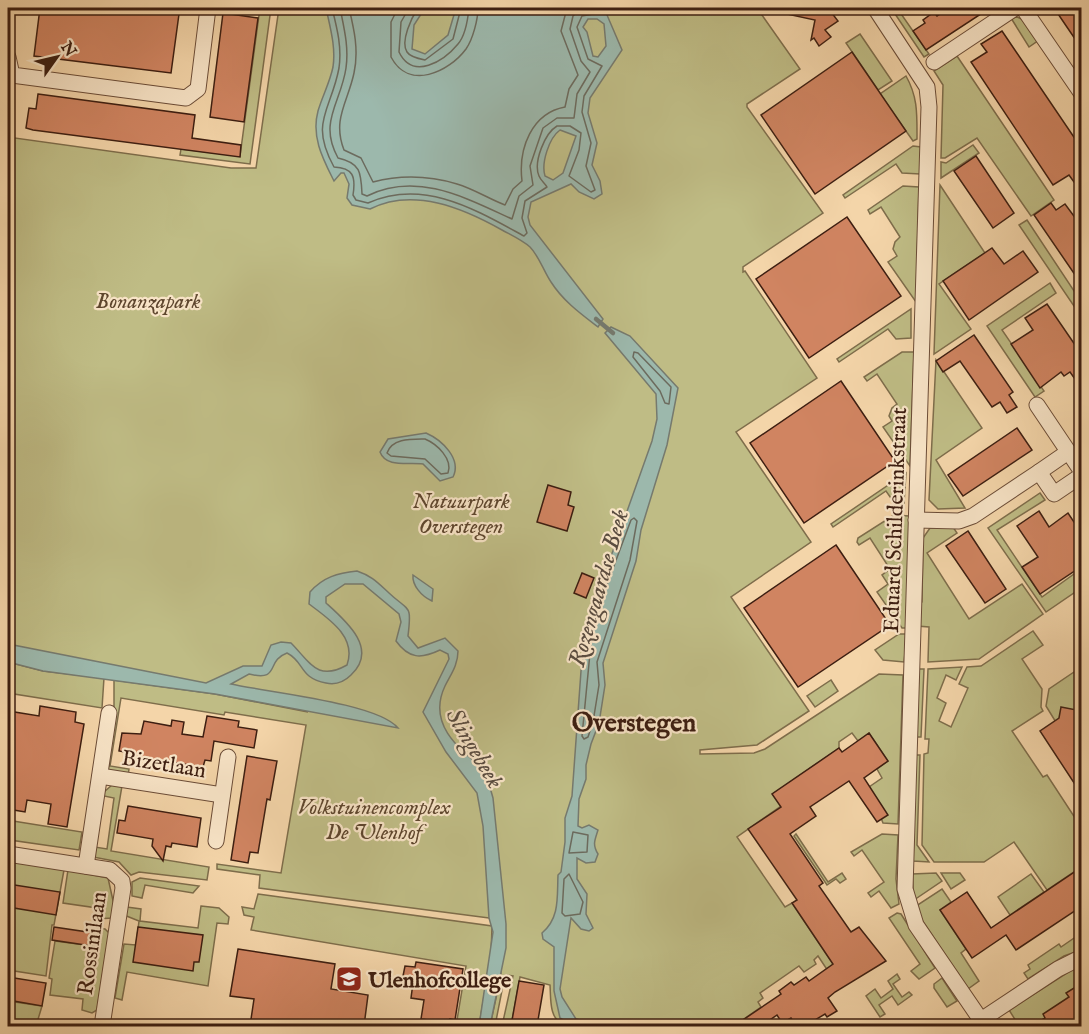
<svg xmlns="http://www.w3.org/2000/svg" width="1089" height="1034" font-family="'IM FELL English',serif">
  <rect width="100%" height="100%" fill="#f4d5a9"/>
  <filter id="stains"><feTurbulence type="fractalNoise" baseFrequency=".00333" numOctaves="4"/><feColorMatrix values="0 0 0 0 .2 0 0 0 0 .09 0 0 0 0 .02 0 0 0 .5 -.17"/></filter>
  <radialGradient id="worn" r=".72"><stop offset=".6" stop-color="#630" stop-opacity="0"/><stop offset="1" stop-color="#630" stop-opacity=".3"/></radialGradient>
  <g fill="#bfbc85" stroke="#7e6d4b" stroke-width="1.5">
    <path d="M 260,8 L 271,8 L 250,164 L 180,155 L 181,149 L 240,156 Z"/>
    <path d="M 279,8 L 757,8 L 800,69 L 747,104 L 747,107 L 823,213 L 743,267 L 743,272 L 745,271 L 817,378 L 736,432 L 811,542 L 731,597 L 809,711 L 757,745 L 700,750 L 700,754 L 754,753 L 765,749 L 879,674 L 903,675 L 898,824 L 883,823 L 869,787 L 882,778 L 877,769 L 888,761 L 869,733 L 858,741 L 852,733 L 839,742 L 839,748 L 773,794 L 781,806 L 737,837 L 785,907 L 792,903 L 837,970 L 830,974 L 818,956 L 814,960 L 816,964 L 804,972 L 799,966 L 760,993 L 763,998 L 758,1002 L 761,1007 L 734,1026 L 563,1026 C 549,1016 551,1001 550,985 L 520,977 L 511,1026 L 502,1026 L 513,976 L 505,975 L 495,1026 L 490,1026 L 501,975 L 497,915 L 489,918 L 259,888 L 260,875 L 217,869 L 217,864 L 281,873 L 306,725 L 225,712 L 224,715 L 121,698 L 110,766 L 129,769 L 128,775 L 108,771 L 114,710 L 114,680 L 215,694 L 308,712 L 8,653 L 8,137 L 231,168 L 256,168 Z"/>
    <path d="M 891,8 L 897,8 L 929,54 L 924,57 Z"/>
    <path d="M 1017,17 L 1022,19 L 1039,40 L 1029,47 L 1011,18 Z"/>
    <path d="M 860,34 L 892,81 L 878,90 L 846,43 Z"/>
    <path d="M 957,56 L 1054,200 L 1031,216 L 977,138 L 945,158 L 941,158 L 943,85 L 934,71 Z"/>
    <path d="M 906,76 C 918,97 917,115 917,139 L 913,141 L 880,94 Z"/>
    <path d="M 973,145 L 979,153 L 941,178 L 941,162 L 946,163 Z"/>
    <path d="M 913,146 L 921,147 L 920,174 L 902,173 L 896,164 L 845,198 L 843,195 Z"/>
    <path d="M 940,185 L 985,253 L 939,284 L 971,329 L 934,354 Z"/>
    <path d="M 903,186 L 919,187 L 916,302 L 888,262 L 897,256 L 893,249 L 895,242 L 900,237 L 881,207 L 870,214 L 868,210 Z"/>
    <path d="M 1027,220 L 1078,297 L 1081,295 L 1081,310 L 1078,312 L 1019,225 Z"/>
    <path d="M 1050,283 L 1056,293 L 1002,330 L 1044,391 L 1035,397 L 987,326 Z"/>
    <path d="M 911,309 L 911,338 L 896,339 L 888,329 L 839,362 L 837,359 Z"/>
    <path d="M 902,352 L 914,352 L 910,466 L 883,427 L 892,421 L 889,416 L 892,408 L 897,404 L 877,374 L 867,381 L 864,377 Z"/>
    <path d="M 936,360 L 982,428 L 936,460 L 965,508 L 938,509 L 929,500 Z"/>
    <path d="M 906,473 L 904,503 L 893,501 L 886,491 L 833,527 L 831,524 Z"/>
    <path d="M 1040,493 L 1045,500 L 997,530 L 1042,597 L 1081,569 L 1081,588 L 1046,612 L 988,528 Z"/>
    <path d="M 894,515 L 909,516 L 908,628 L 902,628 L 877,592 L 888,584 L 882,575 L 890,569 L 870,538 L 859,545 L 857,542 L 858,538 Z"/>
    <path d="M 953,527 L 957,533 L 927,553 L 969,619 L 1022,584 L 1043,614 L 979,659 L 928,662 L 929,627 L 917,626 L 918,603 L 922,602 L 923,538 L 930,528 Z"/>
    <path d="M 1033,631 L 1043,645 L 1022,659 L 1042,689 L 1041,707 L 1043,711 L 1012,731 L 1043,777 L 1047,775 L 1081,827 L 1081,867 L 1047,890 L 1014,842 L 984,862 L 934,862 L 922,845 L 924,754 L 928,753 L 929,739 L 925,739 L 928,669 L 962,667 L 956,680 L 946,675 L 937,698 L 946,703 L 939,721 L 951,727 L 968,688 L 959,684 L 967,667 L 981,666 Z"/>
    <path d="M 899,634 L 907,634 L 904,662 L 883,660 L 875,650 Z"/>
    <path d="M 8,662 L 43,671 L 104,678 L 102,708 L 8,693 Z"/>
    <path d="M 919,669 L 924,669 L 921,737 L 916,737 Z"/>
    <path d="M 1074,672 L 1081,684 L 1081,746 L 1057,724 L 1046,706 L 1049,689 Z"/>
    <path d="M 831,680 L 838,691 L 815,707 L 807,696 Z"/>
    <path d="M 916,755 L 920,755 L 917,845 L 929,862 L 913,861 Z"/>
    <path d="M 112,785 L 122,786 L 111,851 L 209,867 L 207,880 L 139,872 L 131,875 L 119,862 L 93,857 L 95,847 L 107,849 L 114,798 L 104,796 L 104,792 Z"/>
    <path d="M 13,821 L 82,832 L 79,850 L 10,840 Z"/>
    <path d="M 796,834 L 828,882 L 842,873 L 846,879 L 840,883 L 836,879 L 827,885 L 794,836 Z"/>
    <path d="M 882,834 L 898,835 L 896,879 L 899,904 L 891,908 L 879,891 L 871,897 L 868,893 L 884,882 L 862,850 L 854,856 L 851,852 Z"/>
    <path d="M 8,861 L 64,870 L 54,925 L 52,925 L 46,976 L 8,970 Z"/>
    <path d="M 68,870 L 108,878 L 114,905 L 112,918 L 96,919 L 97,908 L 63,903 Z"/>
    <path d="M 936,873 L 942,881 L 914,900 L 912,874 Z"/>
    <path d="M 941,873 L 960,873 L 965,880 L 951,889 Z"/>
    <path d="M 1031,874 L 1044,892 L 1010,915 L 998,897 Z"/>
    <path d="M 140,878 L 199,886 L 193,893 L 145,885 L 142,898 L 132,896 L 132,882 Z"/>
    <path d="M 942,889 L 951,902 L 940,910 L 966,949 L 961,953 L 979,981 L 968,989 L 922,920 L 916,906 Z"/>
    <path d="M 258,894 L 492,926 L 491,955 L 479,1026 L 456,1026 L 466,966 L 251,930 L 254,917 L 244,915 L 242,907 L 254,909 Z"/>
    <path d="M 201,906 L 219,908 L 229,917 L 228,924 L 217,923 L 208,986 L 127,972 L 122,1000 L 115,998 L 124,944 L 136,945 L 139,921 L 124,915 L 127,907 L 141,909 L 140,921 L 198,928 Z"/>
    <path d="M 897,913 L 901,914 L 935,968 L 919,979 L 911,971 L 920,964 L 889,918 Z"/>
    <path d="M 95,928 L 105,929 L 109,933 L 97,1010 L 92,1013 L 82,1010 L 83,999 L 50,995 L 52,979 L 49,978 L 55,941 L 92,946 Z"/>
    <path d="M 1077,936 L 1081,938 L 1081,950 L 1064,956 L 1028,979 L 1024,973 L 1030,969 L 1028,965 L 1059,944 L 1061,947 Z"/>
    <path d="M 1081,964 L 1081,1004 L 1037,1026 L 1014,1026 L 1012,1024 L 1016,1021 L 1009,1010 Z"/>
    <path d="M 897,974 L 900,979 L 893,984 L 902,997 L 909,992 L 912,995 L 898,1005 L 892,996 L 879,1005 L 885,1014 L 880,1017 L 866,996 L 875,989 L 881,998 L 893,989 L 888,981 Z"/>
    <path d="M 942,978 L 957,1001 L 947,1007 L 934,988 L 934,984 Z"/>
    <path d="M 8,1001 L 42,1006 L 36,1026 L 8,1026 Z"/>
  </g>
  <g fill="#9cb8ac" stroke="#767a6e" stroke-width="1.5" fill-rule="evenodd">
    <path d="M 326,8 L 425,8 L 414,25 L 412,49 L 425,54 L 448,35 L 456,8 L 589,8 L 594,10 L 608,8 L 607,15 L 622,50 L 590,98 L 588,113 L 597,143 L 592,165 L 600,181 L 602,194 L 594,199 L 579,192 L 571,184 L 531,202 L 528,217 L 530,225 L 603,319 L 598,327 C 581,314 563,301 551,282 C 544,272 539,256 530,247 C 522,240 511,235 502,230 C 463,208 413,187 370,209 L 352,205 L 347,198 L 349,184 L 344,173 L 341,173 L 334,181 C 323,159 311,137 318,111 C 322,97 330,82 333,67 C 336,47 330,27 326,8 ZM 588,19 L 597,19 L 604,24 L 606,46 L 598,57 L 593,56 L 587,32 L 583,27 ZM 560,130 L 576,136 L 563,173 L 553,180 L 545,176 C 541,163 549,138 560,130 Z"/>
    <path d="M 611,327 L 630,336 L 678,388 L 667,445 L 641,530 L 636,561 L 603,663 L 605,685 L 599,723 L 591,744 L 586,765 L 586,779 L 579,799 L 578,826 L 582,828 L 589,825 L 598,830 C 595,840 592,844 598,854 L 595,862 L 586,863 L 577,858 L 577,879 L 587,894 L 586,914 L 593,928 L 589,931 L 581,929 L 571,918 L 560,989 L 562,997 L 576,1019 L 603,1026 L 574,1026 L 560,1018 L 554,991 L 554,947 L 543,939 L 542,933 C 560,918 557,897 558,875 L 561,872 L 565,842 L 565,818 L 572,796 L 581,671 L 588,621 L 652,441 L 657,419 L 656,394 L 605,333 Z"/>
    <path d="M 426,433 C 442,440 462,459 453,477 L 440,481 L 423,464 C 408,462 386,468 380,452 L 388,439 Z"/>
    <path d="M 357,571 C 372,576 378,583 389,593 C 409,612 412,603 408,636 L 418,648 L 445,638 L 458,651 C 458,665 451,674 445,686 C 427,724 458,748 485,770 L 493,798 L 506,924 L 506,948 L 490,1026 L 479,1026 L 493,932 L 489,918 L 483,826 L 477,793 L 446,752 L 423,712 L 449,659 L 448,654 L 440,650 C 421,659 409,659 396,641 L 401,622 L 399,614 L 363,584 L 345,584 L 326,597 L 326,603 C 346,621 379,649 351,675 C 344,682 335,685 326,683 C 299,678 305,662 287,653 C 265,661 281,682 249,674 L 231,684 C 266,692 378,703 398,728 L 215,694 L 43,671 L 8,662 L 8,644 L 206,683 L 243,666 L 262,666 L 271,645 L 281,642 L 291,643 C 310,662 317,682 347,665 C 357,637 329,619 309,604 L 310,592 C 323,577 338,573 357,571 Z"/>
    <path d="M 413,575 L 433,589 L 432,601 C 421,596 412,585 413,575 Z"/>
  </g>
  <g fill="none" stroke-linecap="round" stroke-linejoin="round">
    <g stroke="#6c6b5e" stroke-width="1.5">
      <path d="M 332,8 C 337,28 342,47 339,68 C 331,111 309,122 334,167 C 353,168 356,176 353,195 L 356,200 L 368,203 C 424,178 476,210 524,236 L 527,233 L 522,218 L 525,201 L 547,187 C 545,183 541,181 539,176 C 533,162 545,133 557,126 L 570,126 L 581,133 L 579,150 L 569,176 L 591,192 L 595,190 L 586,166 L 591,143 L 582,112 L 584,96 L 602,66 L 588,59 L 577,27 L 582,16 L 599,13 L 602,8"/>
      <path d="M 340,8 C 344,28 349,47 346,68 C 341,103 318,122 338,158 C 361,163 361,173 362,194 L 367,196 C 417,171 466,198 512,219 L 519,196 L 533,185 L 530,166 L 543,128 L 557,118 L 574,118 L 577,94 L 590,72 L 581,61 L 570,29 L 573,16 L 581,8"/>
      <path d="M 349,8 C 354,29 359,50 354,73 C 348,102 332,119 344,150 L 361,158 L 373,182 C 400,175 430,176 457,184 C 474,189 489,199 505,205 L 513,189 L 522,181 C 518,148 532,113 565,107 L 569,89 L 578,75 L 561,31 L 567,8"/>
      <path d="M 398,8 L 391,22 L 391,57 C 409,91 449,72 466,49 C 473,39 478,19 478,8"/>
      <path d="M 409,8 L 401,22 L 399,52 C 413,81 444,61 458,44 C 465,36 468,18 469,8"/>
      <path d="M 418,8 C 412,17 400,41 407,52 C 410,57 420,59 425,60 L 453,39 L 461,8"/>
      <path d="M 634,352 L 638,353 L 671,387 L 669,404 L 665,403 L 660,391 L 633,357 Z"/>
      <path d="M 425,439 C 437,444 453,459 448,473 L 441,474 L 425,459 L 391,456 L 387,453 C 392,438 411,439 425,439 Z"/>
      <path d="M 634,518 L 637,521 L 630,560 L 597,662 L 599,685 L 593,722 L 588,737 L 584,739 L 582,736 L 593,622 L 631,520 Z"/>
      <path d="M 573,832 L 588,835 L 587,852 L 569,853 Z"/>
      <path d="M 569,874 L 583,902 L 580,914 L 565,916 L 562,913 L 564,879 Z"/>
    </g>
    <path stroke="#767a6e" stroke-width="4.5" d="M 596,319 L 613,333"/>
  </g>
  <g fill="#d08461" stroke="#3d1e11" stroke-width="1.5">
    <path d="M 40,8 L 146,10 L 146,8 L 162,8 L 161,12 L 179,14 L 171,73 L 34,56 Z"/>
    <path d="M 782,8 L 828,8 L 838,21 L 825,30 L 831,37 L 819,46 L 814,38 L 811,40 L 815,20 L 782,13 Z"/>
    <path d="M 949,8 L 990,8 L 926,50 L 913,31 L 925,23 L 923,20 L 934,12 L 937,16 Z"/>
    <path d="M 1054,8 L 1082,8 L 1082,49 L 1071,33 Z"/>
    <path d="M 223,13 L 258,18 L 244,122 L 210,117 Z"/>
    <path d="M 1002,31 L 1082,149 L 1082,177 L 1074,182 L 1069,175 L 1053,185 L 971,62 L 987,52 L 981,44 Z"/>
    <path d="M 852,52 L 906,131 L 815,194 L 761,115 Z"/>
    <path d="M 38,94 L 195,115 L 192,138 L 241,145 L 240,157 L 33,130 L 26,128 L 29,108 L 36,109 Z"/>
    <path d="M 976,156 L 1014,213 L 993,228 L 954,171 Z"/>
    <path d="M 1051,203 L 1056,210 L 1065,204 L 1082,227 L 1082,285 L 1034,215 Z"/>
    <path d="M 847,217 L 901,296 L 809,358 L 756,279 Z"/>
    <path d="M 992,248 L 1004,264 L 1023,251 L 1038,272 L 969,320 L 943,281 Z"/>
    <path d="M 1047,304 L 1082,355 L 1082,389 L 1070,372 L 1064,376 L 1061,372 L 1040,388 L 1011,344 L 1033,330 L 1025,318 Z"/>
    <path d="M 974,335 L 1013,392 L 1009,395 L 1017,407 L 1007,413 L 1000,402 L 992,407 L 960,361 L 943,372 L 936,361 Z"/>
    <path d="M 841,381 L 895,461 L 804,523 L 750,443 Z"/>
    <path d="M 1017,428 L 1032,450 L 963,496 L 948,475 Z"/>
    <path d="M 548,485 L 571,492 L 568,505 L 574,507 L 567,531 L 537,522 Z"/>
    <path d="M 1039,511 L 1049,527 L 1068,513 L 1082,534 L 1082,566 L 1040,594 L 1022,567 L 1038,557 L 1017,526 Z"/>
    <path d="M 968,531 L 1006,589 L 985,603 L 946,546 Z"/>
    <path d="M 836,545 L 890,625 L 798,687 L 744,608 Z"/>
    <path d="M 582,573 L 594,578 L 586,598 L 574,593 Z"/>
    <path d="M 40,706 L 76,712 L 75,722 L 84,724 L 67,827 L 48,824 L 51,804 L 27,800 L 25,812 L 8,809 L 8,711 L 39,716 Z"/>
    <path d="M 1061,707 L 1082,711 L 1082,795 L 1040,731 L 1059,718 Z"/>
    <path d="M 207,716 L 239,721 L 238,727 L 257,730 L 254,748 L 214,741 L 211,761 L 205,760 L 203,767 L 130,756 L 130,753 L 119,751 L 122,733 L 141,734 L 144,721 L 171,726 L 172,720 L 184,722 L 182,734 L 203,737 Z"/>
    <path d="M 869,733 L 888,761 L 864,778 L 888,815 L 877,822 L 849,781 L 810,807 L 816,816 L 790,834 L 823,883 L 819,886 L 851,932 L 859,927 L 886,961 L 835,992 L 828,998 L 837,1011 L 827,1017 L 825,1014 L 805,1026 L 796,1026 L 791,1018 L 782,1023 L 777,1015 L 761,1026 L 734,1026 L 781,994 L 779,991 L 791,982 L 794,985 L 806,977 L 809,981 L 833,964 L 792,903 L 797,900 L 748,829 L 781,807 L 772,794 L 839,748 L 842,752 Z"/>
    <path d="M 247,756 L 277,761 L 270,800 L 267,799 L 258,853 L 250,852 L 248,863 L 231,860 Z"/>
    <path d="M 128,806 L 201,818 L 197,847 L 172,843 L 171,847 L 166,846 L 163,861 L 152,846 L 153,839 L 117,833 L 119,820 L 125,821 Z"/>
    <path d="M 1082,867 L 1082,906 L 1016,950 L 1006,935 L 972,958 L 940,910 L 967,892 L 991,928 Z"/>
    <path d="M 8,884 L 60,892 L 56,915 L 8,907 Z"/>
    <path d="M 54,927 L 94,933 L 92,946 L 52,940 Z"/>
    <path d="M 138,927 L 203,935 L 199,962 L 194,962 L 193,971 L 133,962 Z"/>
    <path d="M 238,949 L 335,964 L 331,989 L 368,995 L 364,1026 L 250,1026 L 254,999 L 230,996 Z"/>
    <path d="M 416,962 L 463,969 L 455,1020 L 450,1019 L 449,1026 L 435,1026 L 436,1021 L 421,1019 L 424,1000 L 411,998 L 413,983 L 402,981 L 405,966 L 415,967 Z"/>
    <path d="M 8,977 L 46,983 L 42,1006 L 8,1000 Z"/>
    <path d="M 519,981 L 544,985 L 537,1026 L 511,1026 Z"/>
    <path d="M 1082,983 L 1082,1018 L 1069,1026 L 1032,1026 L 1045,1018 L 1043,1014 L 1069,997 L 1066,993 Z"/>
  </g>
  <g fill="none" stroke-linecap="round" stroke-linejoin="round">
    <defs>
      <g id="street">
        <path d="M 875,8 L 927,87 L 929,107 L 905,889 L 916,925 L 985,1026"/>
        <path d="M 1023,8 L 1082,94"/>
        <path d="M 8,57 L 12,75 L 186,98 L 198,89 L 208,8"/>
        <path d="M 934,62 L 1015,8"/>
        <path d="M 1037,405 L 1082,472"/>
        <path d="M 1039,472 L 1068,452"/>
        <path d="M 916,520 L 959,521 L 973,516 L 1039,472 L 1054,494 L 1082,475"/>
        <path d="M 100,776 L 222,795"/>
        <path d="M 216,841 L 228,757"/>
        <path d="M 8,854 L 110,870 L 122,881 L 123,888 L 102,1026"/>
        <path d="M 86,866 L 109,713"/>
        <path d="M 981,1020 L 1058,969 L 1082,957"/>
      </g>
    </defs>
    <use href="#street" stroke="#6b4c37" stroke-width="17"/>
    <use href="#street" stroke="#f8e4c7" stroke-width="15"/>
  </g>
  <defs>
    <symbol id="school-square" viewBox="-11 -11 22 22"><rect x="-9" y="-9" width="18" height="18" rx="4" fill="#8f2418" stroke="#f8e4c7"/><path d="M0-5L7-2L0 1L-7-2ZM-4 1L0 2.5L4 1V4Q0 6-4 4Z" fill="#fff"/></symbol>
  </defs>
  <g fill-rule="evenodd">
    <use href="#school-square" x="334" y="964" width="30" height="30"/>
  </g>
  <g text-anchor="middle" stroke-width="4.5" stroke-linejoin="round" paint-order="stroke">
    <g font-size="22" font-style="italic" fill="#5e462e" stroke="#f8e4c7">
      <text x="148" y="308">Bonanzapark</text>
      <text x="461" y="508">Natuurpark<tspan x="461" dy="25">Overstegen</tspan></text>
      <text x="374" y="814">Volkstuinencomplex<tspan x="374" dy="25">De Ulenhof</tspan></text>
    </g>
    <g font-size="22" fill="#3d1e11" stroke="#f8e4c7">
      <text transform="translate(894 520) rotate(-88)" y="8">Eduard Schilderinkstraat</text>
      <text transform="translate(164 763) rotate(9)" y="8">Bizetlaan</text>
      <text transform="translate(91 943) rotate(-82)" y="8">Rossinilaan</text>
    </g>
    <g font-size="22" font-weight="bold" fill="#3d1e11" stroke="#f8e4c7" text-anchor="start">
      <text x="368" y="987">Ulenhofcollege</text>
    </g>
    <g font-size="24" font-style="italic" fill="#5a4c40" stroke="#f8e4c7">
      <text transform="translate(598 588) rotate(-74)" y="8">Rozengaardse Beek</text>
      <text transform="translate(475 748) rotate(59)" y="8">Slingebeek</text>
    </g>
    <g font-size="26" font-weight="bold" fill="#3d1e11" stroke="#f8e4c7">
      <text x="634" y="731">Overstegen</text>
    </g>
  </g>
  <rect width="1089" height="1034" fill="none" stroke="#f4d5a9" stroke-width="30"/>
  <rect x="9" y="9" width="1071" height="1016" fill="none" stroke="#3d1e11" stroke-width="3"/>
  <rect x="15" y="15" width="1059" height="1004" fill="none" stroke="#3d1e11" stroke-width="1.5"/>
  <g transform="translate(57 57) rotate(56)" stroke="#f8e4c7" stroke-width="4.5" paint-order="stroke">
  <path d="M0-4.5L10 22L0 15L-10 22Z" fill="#3d1e11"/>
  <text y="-9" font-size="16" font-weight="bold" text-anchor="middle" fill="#3d1e11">N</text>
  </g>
  <rect width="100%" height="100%" filter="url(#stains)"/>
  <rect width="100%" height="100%" fill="url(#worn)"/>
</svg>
